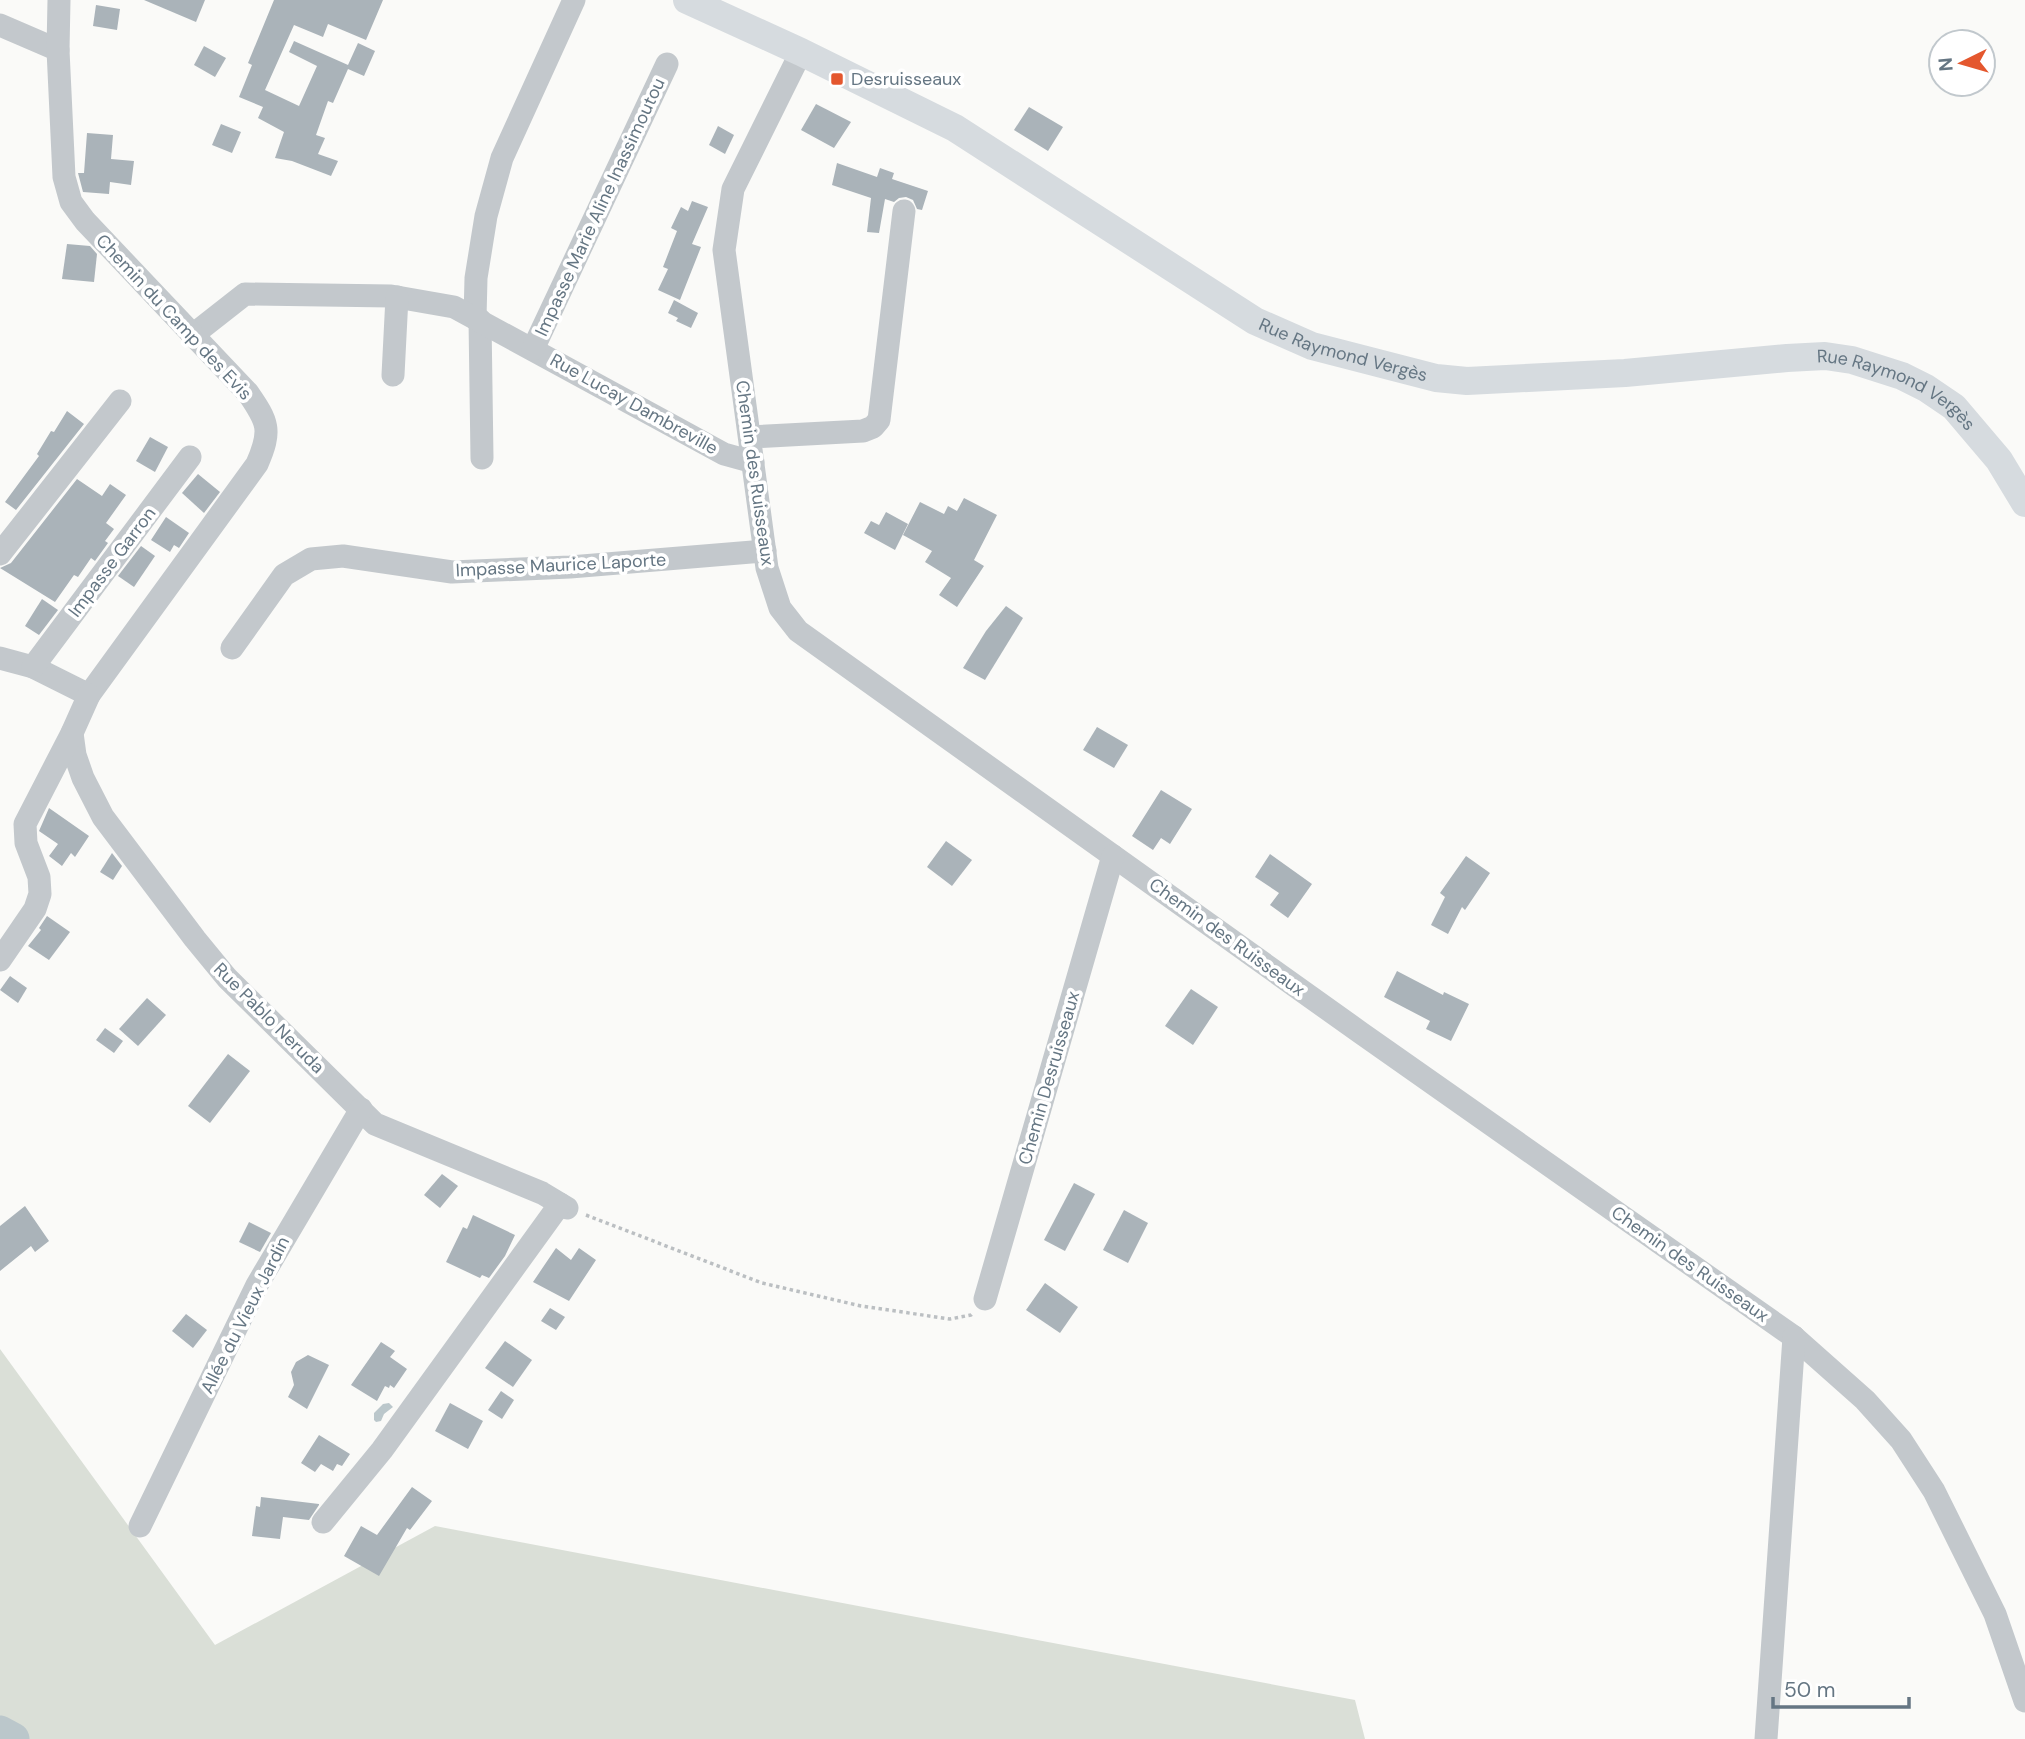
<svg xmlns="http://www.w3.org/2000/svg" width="2025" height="1739" font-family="'DM Sans',sans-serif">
  <rect width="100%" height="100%" fill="#fafaf8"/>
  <path fill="#dadfd7" d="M 0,1349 L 215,1645 L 435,1526 L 1355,1700 L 1365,1739 L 0,1739 Z"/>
  <path fill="#bbc7cb" d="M 389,1403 L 393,1407 L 384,1414 L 381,1421 L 376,1422 L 374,1420 L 374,1413 L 383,1404 Z"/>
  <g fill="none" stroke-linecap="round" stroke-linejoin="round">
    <path stroke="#bbc7cb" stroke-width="33" d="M 0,1732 L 13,1739"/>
  </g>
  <g fill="#aab3b9">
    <path d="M 144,0 L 205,0 L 196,22 Z"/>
    <path d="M 274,0 L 383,0 L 366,40 L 328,24 L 323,37 L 294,25 L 265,90 L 299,106 L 317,66 L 289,52 L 294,41 L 348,65 L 358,43 L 375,51 L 364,76 L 348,69 L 333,103 L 328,101 L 316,135 L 325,138 L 318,154 L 338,161 L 331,176 L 292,161 L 275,158 L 284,132 L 258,118 L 263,107 L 239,97 L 252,65 L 248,63 Z"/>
    <path d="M 96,5 L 120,9 L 117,30 L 93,26 Z"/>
    <path d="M 204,46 L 226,58 L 215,77 L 194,65 Z"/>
    <path d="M 816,104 L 851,122 L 834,148 L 801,130 Z"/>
    <path d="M 1029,107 L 1063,127 L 1048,151 L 1014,130 Z"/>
    <path d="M 221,124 L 241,132 L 232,153 L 212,145 Z"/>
    <path d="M 718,126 L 734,135 L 725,154 L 709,145 Z"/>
    <path d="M 87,133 L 113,135 L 111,159 L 134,161 L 131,185 L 110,182 L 109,194 L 83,192 L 78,173 L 84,173 Z"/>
    <path d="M 837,163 L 877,177 L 880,168 L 894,173 L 892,179 L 928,191 L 922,210 L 917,209 L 913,200 L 906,197 L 899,198 L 894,202 L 885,199 L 879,233 L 867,232 L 871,198 L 832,185 Z"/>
    <path d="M 692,201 L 708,207 L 692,244 L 701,247 L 680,300 L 658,290 L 668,269 L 663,267 L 677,231 L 671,228 L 681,207 L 688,211 Z"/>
    <path d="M 67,244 L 90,246 L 97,254 L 94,282 L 62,279 Z"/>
    <path d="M 674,300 L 698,313 L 691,328 L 676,321 L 678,318 L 668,313 Z"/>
    <path d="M 67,411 L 84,424 L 16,510 L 5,502 L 39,456 L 37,454 L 51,431 L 54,432 Z"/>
    <path d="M 150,437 L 168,447 L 155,472 L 136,461 Z"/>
    <path d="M 198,474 L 220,492 L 204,513 L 182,493 Z"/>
    <path d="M 77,479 L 102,496 L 110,484 L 126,495 L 106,523 L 114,529 L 105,541 L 108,543 L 95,561 L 91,558 L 78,577 L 74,575 L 55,602 L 0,568 L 11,563 Z"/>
    <path d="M 964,498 L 997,515 L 974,560 L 984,566 L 957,607 L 939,595 L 951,578 L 925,562 L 932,551 L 903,535 L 920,502 L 944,514 L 948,506 L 957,511 Z"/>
    <path d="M 886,512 L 908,524 L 895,550 L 864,533 L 871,521 L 879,525 Z"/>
    <path d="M 166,517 L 189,533 L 179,548 L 174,545 L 170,552 L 151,540 Z"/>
    <path d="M 141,546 L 155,556 L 134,587 L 118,576 Z"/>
    <path d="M 42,599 L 58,610 L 39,635 L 25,626 Z"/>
    <path d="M 1006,606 L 1023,618 L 985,680 L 963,668 L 986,631 Z"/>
    <path d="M 1097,727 L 1128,745 L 1114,768 L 1083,750 Z"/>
    <path d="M 1161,790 L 1192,809 L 1170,844 L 1161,838 L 1153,850 L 1132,836 Z"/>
    <path d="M 49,808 L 89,836 L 75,857 L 71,853 L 62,866 L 49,856 L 58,844 L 39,831 Z"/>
    <path d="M 946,841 L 972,860 L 952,886 L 927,867 Z"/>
    <path d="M 112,853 L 122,866 L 113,880 L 100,872 Z"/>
    <path d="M 1270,854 L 1312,884 L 1288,918 L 1270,905 L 1279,893 L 1255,877 Z"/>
    <path d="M 1466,856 L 1490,873 L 1465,910 L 1462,907 L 1448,934 L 1431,925 L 1445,897 L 1440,893 Z"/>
    <path d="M 47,916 L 70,932 L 49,960 L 28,946 L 41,930 L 39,928 Z"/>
    <path d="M 1397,971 L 1443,995 L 1444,992 L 1469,1004 L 1451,1041 L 1426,1029 L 1430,1021 L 1384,997 Z"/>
    <path d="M 10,976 L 27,988 L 18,1003 L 0,990 Z"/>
    <path d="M 1191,989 L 1218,1007 L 1193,1045 L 1165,1026 Z"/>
    <path d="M 147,998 L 166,1015 L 138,1046 L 119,1029 Z"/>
    <path d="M 105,1028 L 123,1041 L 114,1053 L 96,1040 Z"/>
    <path d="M 228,1054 L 250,1071 L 210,1123 L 188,1106 Z"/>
    <path d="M 442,1174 L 458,1186 L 440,1208 L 424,1195 Z"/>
    <path d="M 1074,1183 L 1095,1194 L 1065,1251 L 1044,1240 Z"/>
    <path d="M 25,1206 L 49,1241 L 35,1252 L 31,1246 L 0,1271 L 0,1226 Z"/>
    <path d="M 1124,1210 L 1148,1223 L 1128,1263 L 1103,1250 Z"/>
    <path d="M 473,1215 L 515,1235 L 505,1256 L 489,1278 L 482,1275 L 480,1278 L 446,1262 L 463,1227 L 467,1229 Z"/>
    <path d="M 249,1222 L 271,1233 L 260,1252 L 239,1242 Z"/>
    <path d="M 556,1248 L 571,1260 L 579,1248 L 596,1260 L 569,1301 L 533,1282 Z"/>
    <path d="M 1045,1283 L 1078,1307 L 1060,1333 L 1026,1310 Z"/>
    <path d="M 550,1308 L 565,1317 L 556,1330 L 541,1321 Z"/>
    <path d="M 186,1314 L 207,1330 L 193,1348 L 172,1331 Z"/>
    <path d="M 505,1341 L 532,1360 L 513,1387 L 485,1368 Z"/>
    <path d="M 381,1342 L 395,1351 L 390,1357 L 407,1369 L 394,1388 L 390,1385 L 389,1388 L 385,1386 L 377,1401 L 351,1385 Z"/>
    <path d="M 308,1355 L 329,1365 L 307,1409 L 288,1397 L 294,1385 L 291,1372 L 296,1362 Z"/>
    <path d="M 501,1391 L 514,1400 L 502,1419 L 488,1410 Z"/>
    <path d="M 450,1403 L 483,1421 L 468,1449 L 435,1431 Z"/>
    <path d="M 319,1435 L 350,1454 L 342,1466 L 337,1464 L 333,1471 L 321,1464 L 315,1472 L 301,1463 Z"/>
    <path d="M 412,1487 L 432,1501 L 410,1530 L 407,1528 L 379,1576 L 344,1556 L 361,1526 L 377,1535 Z"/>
    <path d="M 261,1497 L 319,1504 L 319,1505 L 309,1520 L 283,1517 L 280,1539 L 252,1536 L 256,1506 L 260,1507 Z"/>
  </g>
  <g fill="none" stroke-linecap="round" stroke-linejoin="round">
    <path stroke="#bbbfc2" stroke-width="3.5" stroke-dasharray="3.5 3.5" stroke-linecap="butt" d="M 586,1215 L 762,1283 L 861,1306 L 950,1319 L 971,1315 L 973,1313"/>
    <g stroke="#c3c8cc" stroke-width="23">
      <path d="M 0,25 L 58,50"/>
      <path d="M 801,52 L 733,189 L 724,250 L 767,568 L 780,608 L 798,631 L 1361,1033 L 1794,1337 L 1865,1400 L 1901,1440 L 1934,1491 L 1995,1614 L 2025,1701"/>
      <path d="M 475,318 L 476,278 L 486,216 L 502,158 L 574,0"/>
      <path d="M 480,320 L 482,458"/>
      <path d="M 194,334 L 245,294 L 391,296 L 454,307 L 724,454 L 753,462"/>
      <path d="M 533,349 L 667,64"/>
      <path d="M 393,375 L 397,297"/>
      <path d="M 750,437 L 863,431 L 873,427 L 879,420 L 904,211"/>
      <path d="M 0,554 L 120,401"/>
      <path d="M 232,648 L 284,575 L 311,559 L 343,556 L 452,572 L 570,567 L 765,551"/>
      <path d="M 0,658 L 33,667 L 89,695 L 257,464 C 272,430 268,422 248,393 L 85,221 L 71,202 L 64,177 L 58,50 L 59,0"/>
      <path d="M 33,667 L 190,457"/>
      <path d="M 72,733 L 75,755 L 83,778 L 103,817 L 195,939 L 227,978 L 375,1124 L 542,1193 L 567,1208"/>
      <path d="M 0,960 L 35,909 L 40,894 L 39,877 L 26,843 L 25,824 L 72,733 L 89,695"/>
      <path d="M 985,1299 L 1113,856"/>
      <path d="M 323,1522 L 382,1450 L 560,1204"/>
      <path d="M 140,1526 L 257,1285 L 361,1109"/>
      <path d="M 1766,1739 L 1794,1337"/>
    </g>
    <path stroke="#d6dbdf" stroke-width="28" id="s1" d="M 687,0 L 801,52 L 955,128 L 1255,321 L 1312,346 L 1436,378 L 1467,381 L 1625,373 L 1787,358 L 1825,356 L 1852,360 L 1902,376 L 1926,388 L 1954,407 L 1999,460 L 2025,503"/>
  </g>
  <rect fill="#e4572e" stroke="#fff" stroke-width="2.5" x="830" y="72" width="14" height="14" rx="3.5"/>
  <g text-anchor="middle" stroke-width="7" stroke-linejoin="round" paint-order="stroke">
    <g font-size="18" fill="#657683" stroke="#fff" text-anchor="start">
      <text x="851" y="85">Desruisseaux</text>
    </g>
    <g font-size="18" fill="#657683" stroke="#fff">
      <text transform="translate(600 207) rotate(-65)" y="6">Impasse Marie Aline Inassimoutou</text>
      <text transform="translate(174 317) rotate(47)" y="6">Chemin du Camp des Evis</text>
      <text dy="6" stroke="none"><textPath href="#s1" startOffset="747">Rue Raymond Vergès</textPath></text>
      <text dy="6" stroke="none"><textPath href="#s1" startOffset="1314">Rue Raymond Vergès</textPath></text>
      <text transform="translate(634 404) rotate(29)" y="6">Rue Lucay Dambreville</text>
      <text transform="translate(755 473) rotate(82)" y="6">Chemin des Ruisseaux</text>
      <text transform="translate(112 562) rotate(-53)" y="6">Impasse Garron</text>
      <text transform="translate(561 565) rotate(-3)" y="6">Impasse Maurice Laporte</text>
      <text transform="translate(1227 937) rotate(36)" y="6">Chemin des Ruisseaux</text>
      <text transform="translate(269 1018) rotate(45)" y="6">Rue Pablo Neruda</text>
      <text transform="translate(1049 1078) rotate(-74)" y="6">Chemin Desruisseaux</text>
      <text transform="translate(1690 1264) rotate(35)" y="6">Chemin des Ruisseaux</text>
      <text transform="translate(245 1315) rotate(-63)" y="6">Allée du Vieux Jardin</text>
    </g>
  </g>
  <g transform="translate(1962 63) rotate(265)"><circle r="33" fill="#ffffff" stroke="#c1c8cd" stroke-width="2"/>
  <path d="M0-5L12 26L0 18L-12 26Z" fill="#e4572e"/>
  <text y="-10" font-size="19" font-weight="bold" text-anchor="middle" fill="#657683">N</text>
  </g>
  <path d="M1773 1697v10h136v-10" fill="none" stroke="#657683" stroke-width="3.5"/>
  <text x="1784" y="1697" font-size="21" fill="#657683" stroke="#ffffff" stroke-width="5" paint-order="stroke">50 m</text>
</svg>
